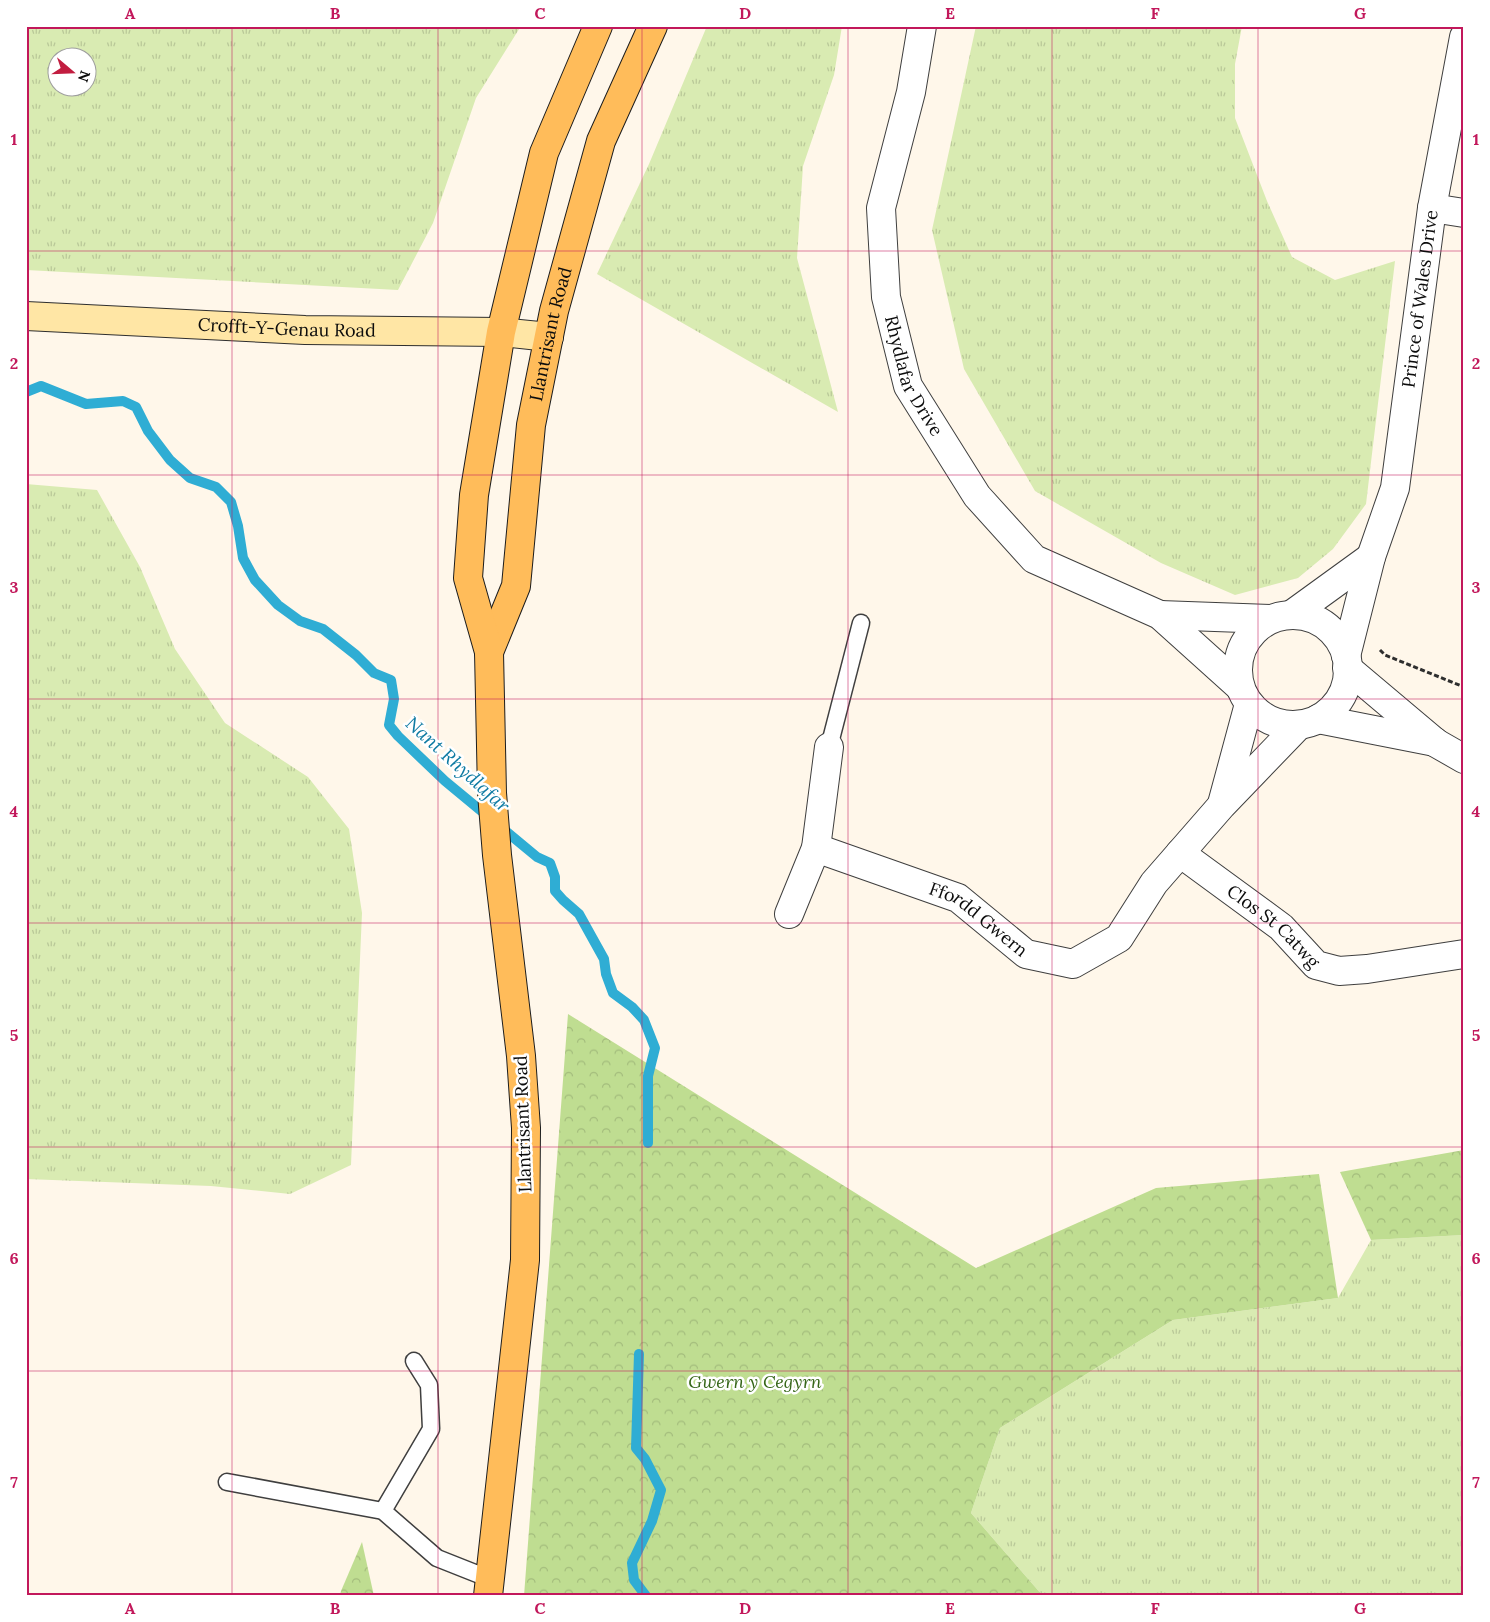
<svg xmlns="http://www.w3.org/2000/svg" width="1490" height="1622" font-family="Lora,serif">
  <defs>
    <pattern id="grass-tufts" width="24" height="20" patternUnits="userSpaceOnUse" patternTransform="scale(1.25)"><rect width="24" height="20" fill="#d9ebb2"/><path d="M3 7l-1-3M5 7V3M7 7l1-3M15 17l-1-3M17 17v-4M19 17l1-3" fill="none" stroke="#b9c898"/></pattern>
    <pattern id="forest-crowns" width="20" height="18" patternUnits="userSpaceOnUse" patternTransform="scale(1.25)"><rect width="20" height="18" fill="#bfdd91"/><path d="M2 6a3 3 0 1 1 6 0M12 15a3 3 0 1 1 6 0" fill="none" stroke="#a3bc7c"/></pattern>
  </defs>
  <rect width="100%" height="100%" fill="#fff7ea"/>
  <g fill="url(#grass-tufts)" fill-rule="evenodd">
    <path d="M 26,26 L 521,26 L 476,98 L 433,223 L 398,290 L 26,270 ZM 58,58 L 88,58 L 88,88 L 58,88 Z"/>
    <path d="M 707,26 L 842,26 L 834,75 L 803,166 L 797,258 L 838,412 L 597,274 L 649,164 Z"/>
    <path d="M 976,26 L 1242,26 L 1235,64 L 1235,118 L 1267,201 L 1292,257 L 1335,280 L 1395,261 L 1366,504 L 1333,549 L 1298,578 L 1235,595 L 1161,563 L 1035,491 L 964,369 L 932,230 Z"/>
    <path d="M 26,484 L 97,490 L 140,567 L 175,649 L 225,723 L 308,777 L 349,829 L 362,913 L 351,1165 L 290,1194 L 211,1186 L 26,1179 Z"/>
    <path d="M 1464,1235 L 1464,1596 L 1043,1596 L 971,1513 L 1000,1428 L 1173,1320 L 1338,1298 L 1371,1240 Z"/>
  </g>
  <g fill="url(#forest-crowns)">
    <path d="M 568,1014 L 976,1268 L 1156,1188 L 1319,1174 L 1338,1298 L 1173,1320 L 1000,1428 L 971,1513 L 1043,1596 L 524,1596 Z"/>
    <path d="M 1464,1150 L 1464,1235 L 1371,1240 L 1340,1172 Z"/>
    <path d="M 362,1542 L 374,1596 L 340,1596 L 341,1591 Z"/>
  </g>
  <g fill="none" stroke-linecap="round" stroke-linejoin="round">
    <g stroke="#2fadd4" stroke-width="10">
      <path d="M 26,392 L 41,386 L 86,404 L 123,401 L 136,407 L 148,431 L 170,460 L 190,478 L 216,487 L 231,502 L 238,526 L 243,558 L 255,580 L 278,605 L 300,621 L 323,629 L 356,655 L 374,673 L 391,680 L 394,699 L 389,725 L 398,736 L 445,781 L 537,857 L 550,863 L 555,877 L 555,891 L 563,900 L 579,914 L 604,959 L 606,974 L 613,993 L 632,1007 L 644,1020 L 655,1048 L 648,1076 L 648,1143"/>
      <path d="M 639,1354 L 636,1448 L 645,1459 L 661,1490 L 652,1521 L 632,1563 L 634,1580 L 646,1596"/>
    </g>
    <defs>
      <g id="lane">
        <path d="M 829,747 L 861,623"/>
        <path d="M 227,1482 L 383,1511 L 437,1558 L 490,1579"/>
        <path d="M 383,1511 L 431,1429 L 429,1385 L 414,1361"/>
      </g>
      <g id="street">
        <path id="s1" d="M 922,26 L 911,92 L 881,208 L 886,297 L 908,386 L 977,496 L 1034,559 L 1160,615 L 1240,687"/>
        <path d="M 1432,208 L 1464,213"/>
        <path d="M 1160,615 L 1270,619"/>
        <path d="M 1291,615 L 1371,557"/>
        <circle cx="1293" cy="670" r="55"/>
        <path id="s2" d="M 1346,656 L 1371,557 L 1395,488 L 1432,208 L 1464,37"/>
        <path d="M 1347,668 L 1436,743 L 1464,759"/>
        <path d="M 1318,719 L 1435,742"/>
        <path d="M 1222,804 L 1249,704"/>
        <path id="s3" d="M 816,848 L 958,898 L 1026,954 L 1073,964 L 1119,938 L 1154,883 L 1222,805 L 1299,725"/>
        <path id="s4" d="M 1180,853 L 1281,927 L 1316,965 L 1339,971 L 1367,969 L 1464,954"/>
        <path d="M 789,914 L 816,848 L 829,747"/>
      </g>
      <g id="secondary">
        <path id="s5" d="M 26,316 L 305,330 L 501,332 L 549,337"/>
      </g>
      <g id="primary">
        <path id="s6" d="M 489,652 L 516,586 L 531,425 L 554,311 L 601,141 L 653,26"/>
        <path d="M 488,1596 L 525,1260 L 526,1128 L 521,1056 L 497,855 L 492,793 L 489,652 L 468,578 L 474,495 L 501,332 L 544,153 L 598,26"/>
      </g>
    </defs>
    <use href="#lane" stroke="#3f3f3f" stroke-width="19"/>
    <use href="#street" stroke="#3f3f3f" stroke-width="30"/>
    <use href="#secondary" stroke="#2e2e2e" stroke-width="30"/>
    <use href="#primary" stroke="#1d1d1d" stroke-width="30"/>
    <path stroke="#2e2e2e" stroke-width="3" stroke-dasharray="5 2.5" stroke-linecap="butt" d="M 1380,650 L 1385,655 L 1464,687"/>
    <use href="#lane" stroke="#fff" stroke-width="16"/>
    <use href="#street" stroke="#fff" stroke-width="28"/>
    <use href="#secondary" stroke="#ffe6a5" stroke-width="28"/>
    <use href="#primary" stroke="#ffbc5a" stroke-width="28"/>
  </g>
  <path fill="none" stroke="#c2185b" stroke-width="1" stroke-opacity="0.55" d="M 232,26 L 232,1596M 438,26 L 438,1596M 642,26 L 642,1596M 848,26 L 848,1596M 1052,26 L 1052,1596M 1258,26 L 1258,1596M 26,251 L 1464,251M 26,475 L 1464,475M 26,699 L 1464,699M 26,923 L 1464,923M 26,1147 L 1464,1147M 26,1371 L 1464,1371"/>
  <g text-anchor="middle" stroke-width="5" stroke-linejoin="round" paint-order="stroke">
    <g font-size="18" fill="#0c0c0c" stroke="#fff">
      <text dy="6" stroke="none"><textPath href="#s2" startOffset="366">Prince of Wales Drive</textPath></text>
      <text dy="6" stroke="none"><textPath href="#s5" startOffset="261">Crofft-Y-Genau Road</textPath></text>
      <text dy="6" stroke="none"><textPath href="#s6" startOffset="326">Llantrisant Road</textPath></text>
      <text dy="6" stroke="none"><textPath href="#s1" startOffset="360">Rhydlafar Drive</textPath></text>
      <text dy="6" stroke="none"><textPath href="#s3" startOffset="179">Ffordd Gwern</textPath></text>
      <text dy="6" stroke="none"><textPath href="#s4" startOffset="119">Clos St Catwg</textPath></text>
      <text transform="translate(523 1124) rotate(-92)" y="6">Llantrisant Road</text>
    </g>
    <g font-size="18" font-style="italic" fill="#366619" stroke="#fff">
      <text x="755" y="1388">Gwern y Cegyrn</text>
    </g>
    <g font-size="19" font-style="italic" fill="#0f7ba3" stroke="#fff">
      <text transform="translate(458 764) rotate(42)" y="7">Nant Rhydlafar</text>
    </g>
  </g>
  <rect width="1490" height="1622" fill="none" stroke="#ffffff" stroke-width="55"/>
  <g transform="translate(72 72) rotate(109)"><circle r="24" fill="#ffffff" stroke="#9e9e9e"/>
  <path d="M0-4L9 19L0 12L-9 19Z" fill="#c21d40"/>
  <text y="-8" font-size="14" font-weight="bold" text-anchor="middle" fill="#0c0c0c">N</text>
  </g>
  <rect x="28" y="28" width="1434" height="1566" fill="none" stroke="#c2185b" stroke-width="2"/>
  <g font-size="16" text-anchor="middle" font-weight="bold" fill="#c2185b">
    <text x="130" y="19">A</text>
    <text x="335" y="19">B</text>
    <text x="540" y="19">C</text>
    <text x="745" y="19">D</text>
    <text x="950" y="19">E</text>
    <text x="1155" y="19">F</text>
    <text x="1360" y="19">G</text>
    <text x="14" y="145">1</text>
    <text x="1476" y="145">1</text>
    <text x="14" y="369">2</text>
    <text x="1476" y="369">2</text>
    <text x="14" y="593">3</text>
    <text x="1476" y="593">3</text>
    <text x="14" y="817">4</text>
    <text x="1476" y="817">4</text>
    <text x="14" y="1041">5</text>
    <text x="1476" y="1041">5</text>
    <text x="14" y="1264">6</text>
    <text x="1476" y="1264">6</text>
    <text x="14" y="1488">7</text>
    <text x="1476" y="1488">7</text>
    <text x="130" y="1614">A</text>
    <text x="335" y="1614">B</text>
    <text x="540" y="1614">C</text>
    <text x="745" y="1614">D</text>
    <text x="950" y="1614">E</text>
    <text x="1155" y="1614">F</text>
    <text x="1360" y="1614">G</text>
  </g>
</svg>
